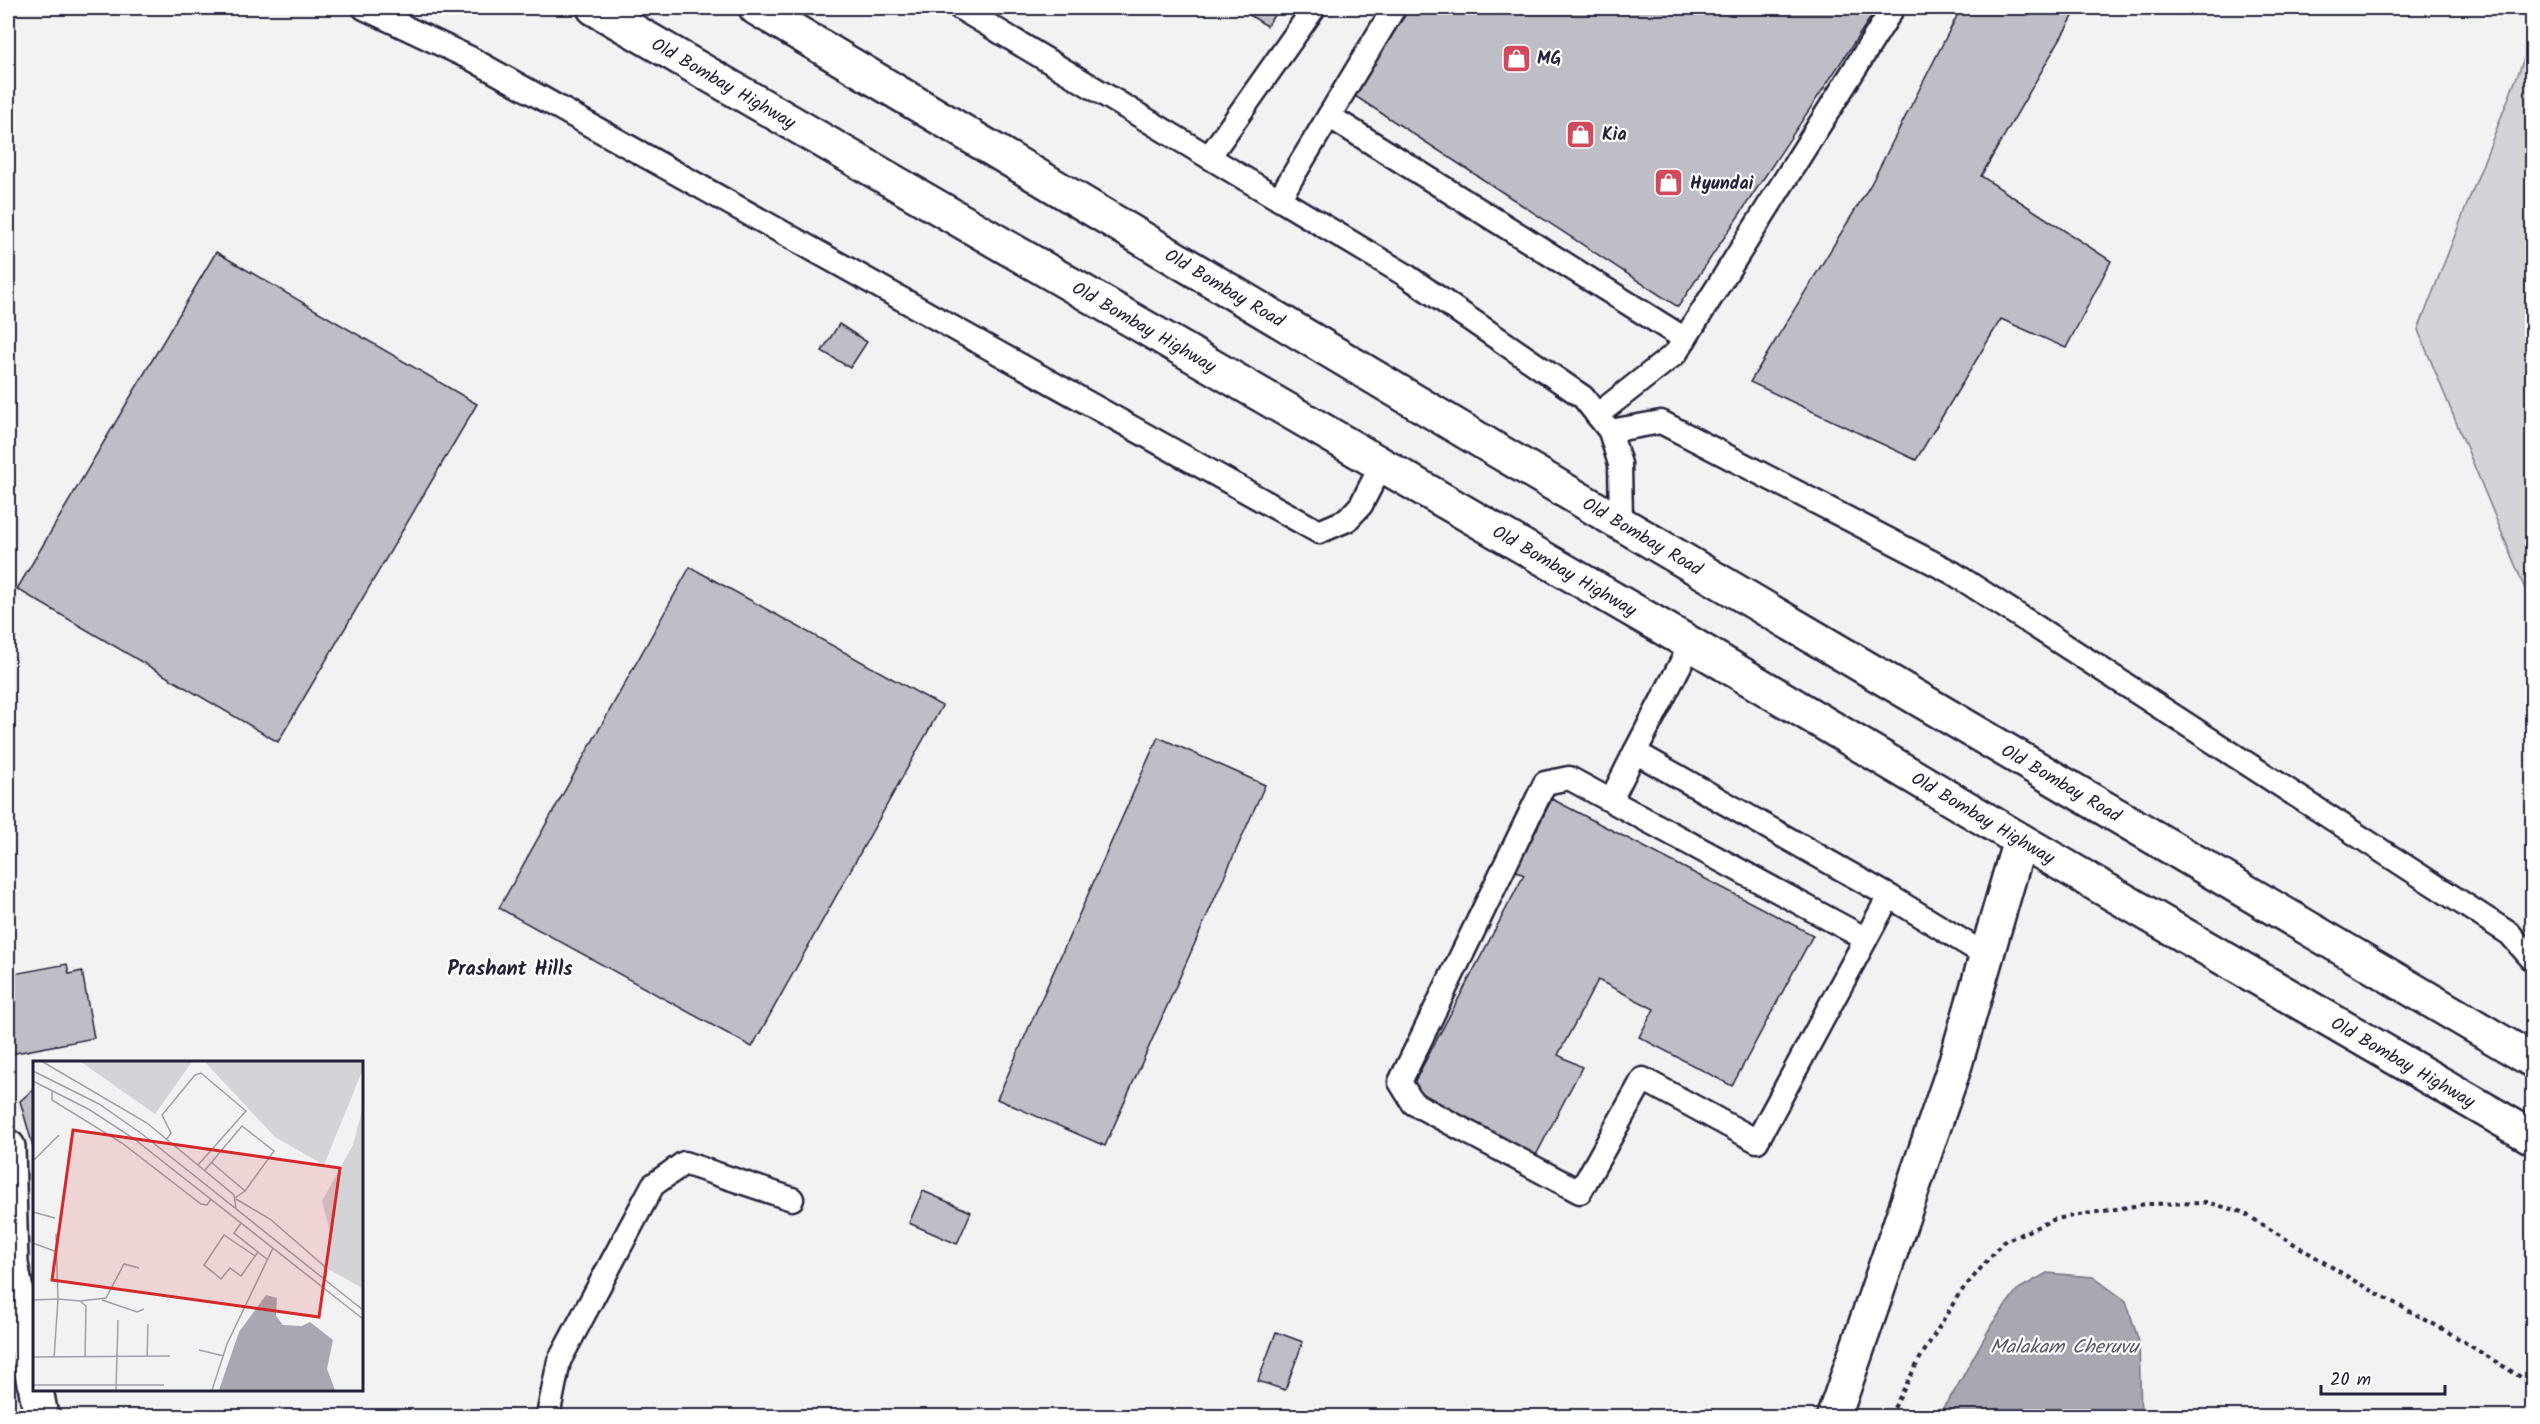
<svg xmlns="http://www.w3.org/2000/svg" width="2540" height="1424" font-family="Kalam,sans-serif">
  <rect width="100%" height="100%" fill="#f2f2f3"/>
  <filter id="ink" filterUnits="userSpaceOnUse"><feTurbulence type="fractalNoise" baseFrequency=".0167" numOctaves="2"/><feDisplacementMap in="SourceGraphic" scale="12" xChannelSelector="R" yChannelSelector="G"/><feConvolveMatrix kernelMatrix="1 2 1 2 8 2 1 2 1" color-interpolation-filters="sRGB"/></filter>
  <g filter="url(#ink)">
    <path fill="#d3d3d8" stroke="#7a7a8a" stroke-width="1.5" d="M 2532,38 L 2532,606 L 2418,330 Z"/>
    <path fill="#a8a8b2" stroke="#727282" stroke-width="1.5" d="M 2047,1273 L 2093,1277 L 2126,1301 L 2139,1342 L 2141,1416 L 1937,1416 L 1954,1392 L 1992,1324 L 2017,1290 Z"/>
    <g fill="#bebec6" stroke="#22223b" stroke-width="1.5">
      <path d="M 1238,8 L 1279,8 L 1267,26 Z"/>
      <path d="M 1410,8 L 1877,8 L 1678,307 L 1352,94 Z"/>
      <path d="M 1961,8 L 2078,8 L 1981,176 L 2111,261 L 2066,348 L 2001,319 L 1916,460 L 1750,382 L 1871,184 Z"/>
      <path d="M 216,252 L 477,404 L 278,742 L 17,589 Z"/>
      <path d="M 839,324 L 867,342 L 850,368 L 822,351 Z"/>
      <path d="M 690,567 L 942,706 L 752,1047 L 499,908 Z"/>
      <path d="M 1158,737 L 1265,785 L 1105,1146 L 997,1099 Z"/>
      <path d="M 1552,799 L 1813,935 L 1732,1086 L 1639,1037 L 1654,1009 L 1598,980 L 1558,1055 L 1582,1067 L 1535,1157 L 1409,1092 L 1524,875 L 1515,870 Z"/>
      <path d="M 67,964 L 69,974 L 82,971 L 94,1038 L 10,1054 L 8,975 Z"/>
      <path d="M 34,1089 L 34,1150 L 20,1101 Z"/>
      <path d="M 923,1191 L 971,1212 L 957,1244 L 909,1223 Z"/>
      <path d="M 1276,1332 L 1303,1342 L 1285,1390 L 1258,1381 Z"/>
    </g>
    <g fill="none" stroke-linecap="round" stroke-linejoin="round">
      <defs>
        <g id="lane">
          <path d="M 364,8 L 470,58 L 1319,532 L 1347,520 L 1361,505 L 1382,464"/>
          <path d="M 960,8 L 1404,274 L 1583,397 L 1610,431 L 1620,464 L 1621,523"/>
          <path d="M 1329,116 L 1685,339"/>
          <path d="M 1209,157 L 1314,8"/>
          <path d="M 1279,199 L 1394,8"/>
          <path d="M 1597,415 L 1676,353 L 1893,8"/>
          <path d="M 1610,431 L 1661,422 L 1953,573 L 2510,934 L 2532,959"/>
          <path d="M 1691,644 L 1635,752 L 1889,896 L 1987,956"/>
          <path d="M 1611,800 L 1635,752"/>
          <path d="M 1866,939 L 1569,778 L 1545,783 L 1400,1082 L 1413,1103 L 1580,1192 L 1643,1079 L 1757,1141 L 1889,896"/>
          <path d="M 548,1416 L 559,1361 L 653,1185 L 684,1163 L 792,1199"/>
        </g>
        <g id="street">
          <path d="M 8,1147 L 11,1264 L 34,1383"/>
          <path d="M 36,1390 L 41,1416"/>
        </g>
        <path id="secondary" d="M 1834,1416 L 1954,1068 L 2020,840"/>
        <g id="primary">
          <path id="s1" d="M 594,8 L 1691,644 L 2020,840 L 2532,1137"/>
          <path id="s2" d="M 756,8 L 1503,454 L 2532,1060"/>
        </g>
      </defs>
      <use href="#lane" stroke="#22223b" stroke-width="27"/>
      <use href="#street" stroke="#22223b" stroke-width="38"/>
      <use href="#secondary" stroke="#22223b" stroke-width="38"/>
      <use href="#primary" stroke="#22223b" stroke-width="38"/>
      <path stroke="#22223b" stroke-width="4" stroke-dasharray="4.5 4.5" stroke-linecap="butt" d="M 1890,1416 L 1919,1360 L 1959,1294 L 2003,1242 L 2055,1219 L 2146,1204 L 2210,1203 L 2242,1212 L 2358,1283 L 2448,1332 L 2532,1384"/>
      <use href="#lane" stroke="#fff" stroke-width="22"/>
      <use href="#street" stroke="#fff" stroke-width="33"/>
      <use href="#secondary" stroke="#fff" stroke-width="33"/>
      <use href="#primary" stroke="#fff" stroke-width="33"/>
    </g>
  </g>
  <defs>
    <symbol id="shop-square" viewBox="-11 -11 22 22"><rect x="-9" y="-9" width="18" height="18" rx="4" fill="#d1495b" stroke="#fff"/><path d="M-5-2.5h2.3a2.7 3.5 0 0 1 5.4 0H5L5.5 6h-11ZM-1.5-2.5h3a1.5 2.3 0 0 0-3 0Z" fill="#fff"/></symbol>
  </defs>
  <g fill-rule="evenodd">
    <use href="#shop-square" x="1500" y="42" width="33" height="33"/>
    <use href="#shop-square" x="1564" y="118" width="33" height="33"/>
    <use href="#shop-square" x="1652" y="166" width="33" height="33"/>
  </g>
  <g text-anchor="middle" stroke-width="4.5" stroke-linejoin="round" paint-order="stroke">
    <g font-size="18" font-weight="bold" fill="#22223b" stroke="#fff" text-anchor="start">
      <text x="1537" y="64">MG</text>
      <text x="1602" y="140">Kia</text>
      <text x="1690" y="189">Hyundai</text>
    </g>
    <g font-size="18" fill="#22223b" stroke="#fff">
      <text dy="6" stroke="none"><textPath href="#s1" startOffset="150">Old Bombay Highway</textPath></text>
      <text dy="6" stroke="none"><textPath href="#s2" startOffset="546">Old Bombay Road</textPath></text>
      <text dy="6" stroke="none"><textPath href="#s1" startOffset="636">Old Bombay Highway</textPath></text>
      <text dy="6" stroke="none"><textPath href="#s2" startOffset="1032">Old Bombay Road</textPath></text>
      <text dy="6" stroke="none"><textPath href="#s1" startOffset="1122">Old Bombay Highway</textPath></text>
      <text dy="6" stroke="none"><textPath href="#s2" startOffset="1518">Old Bombay Road</textPath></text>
      <text dy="6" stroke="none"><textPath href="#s1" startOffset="1608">Old Bombay Highway</textPath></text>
      <text dy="6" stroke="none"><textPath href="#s1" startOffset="2094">Old Bombay Highway</textPath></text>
    </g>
    <g font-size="20" font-weight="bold" fill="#22223b" stroke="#fff">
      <text x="510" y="975">Prashant Hills</text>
    </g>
    <g font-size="20" font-style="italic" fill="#58586b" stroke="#fff">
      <text x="2064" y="1353">Malakam Cheruvu</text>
    </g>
  </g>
  <g transform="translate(33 1061)">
    <rect width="330" height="330" fill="#f2f2f3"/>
    <path d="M 48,1 L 159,1 L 122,53 ZM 172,1 L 330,1 L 330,8 L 291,104 L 242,76 ZM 330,46 L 330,227 L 329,227 L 295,208 L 297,171 L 289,140 L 320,84 Z" fill="#d3d3d8"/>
    <path d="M 233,234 L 244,237 L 243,255 L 250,264 L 269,265 L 277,261 L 300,279 L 294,308 L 302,329 L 186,329 L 206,271 Z" fill="#a8a8b2"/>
    <path fill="none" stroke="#9f9fa9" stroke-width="1.5" d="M 10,1 L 114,62 L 201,134 L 203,148M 0,10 L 66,43 L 109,73 L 330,249M 0,20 L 57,49 L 100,77 L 330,258M 19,30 L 19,39 L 89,82 L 168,143 L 174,144 L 178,138M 134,78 L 138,72 L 129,54 L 162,14 L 168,12 L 213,50 L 165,104M 0,100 L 26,74M 178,101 L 212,130M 172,109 L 209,65 L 241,90 L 212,130 L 202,137M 203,138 L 237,158 L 290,204 L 294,210 L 292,219M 0,151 L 22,157M 208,162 L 201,172 L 235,199M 0,182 L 24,191M 222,195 L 191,174 L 171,204 L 188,218 L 197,207 L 208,215 L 225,191M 0,239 L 25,238 L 23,173M 69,239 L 104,251 L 111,248M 47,240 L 73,237 L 91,203 L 106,207M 166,289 L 191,295M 0,296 L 137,295M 114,296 L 115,263M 21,297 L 25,238 L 47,240 L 53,245 L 52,296M 0,324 L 131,324M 83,329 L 85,259M 179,329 L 194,283 L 240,187"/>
    <path fill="#d62828" fill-opacity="0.15" stroke="#d62828" stroke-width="3" d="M 40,69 L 307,107 L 286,256 L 19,219 Z"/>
    <rect width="330" height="330" fill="none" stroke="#22223b" stroke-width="3"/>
  </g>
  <rect width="2540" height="1424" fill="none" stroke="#fff" stroke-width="30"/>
  <rect x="15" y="15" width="2510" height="1394" fill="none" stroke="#22223b" stroke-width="2" filter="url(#ink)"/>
  <path d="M2321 1385v9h124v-9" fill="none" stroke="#22223b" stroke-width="3"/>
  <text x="2330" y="1385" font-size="18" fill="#22223b" stroke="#ffffff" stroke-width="4.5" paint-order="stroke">20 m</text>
</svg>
